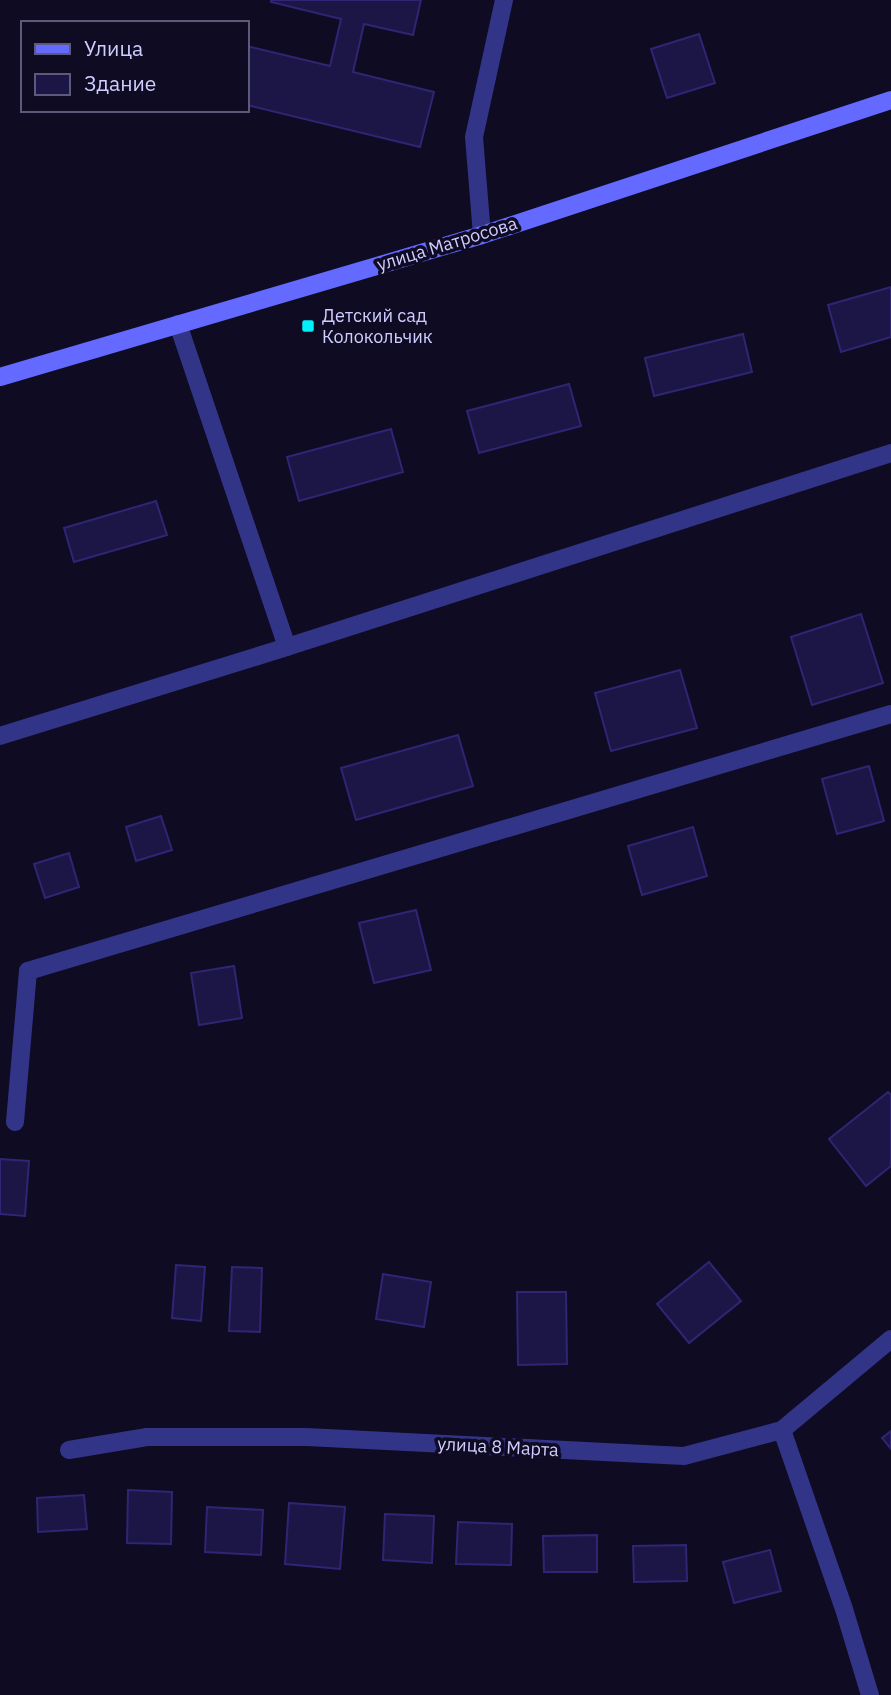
<svg xmlns="http://www.w3.org/2000/svg" width="891" height="1695" font-family="'IBM Plex Sans',sans-serif">
  <rect width="100%" height="100%" fill="#0e0b23"/>
  <g fill="#1c1646" stroke="#302574" stroke-width="2">
    <path d="M 271,0 L 421,0 L 413,35 L 364,24 L 353,72 L 434,92 L 420,147 L 247,105 L 247,46 L 330,66 L 341,19 L 271,2 Z"/>
    <path d="M 699,34 L 715,83 L 667,98 L 651,49 Z"/>
    <path d="M 891,287 L 891,337 L 841,352 L 828,305 Z"/>
    <path d="M 743,334 L 752,372 L 654,396 L 645,358 Z"/>
    <path d="M 569,384 L 581,426 L 479,453 L 467,411 Z"/>
    <path d="M 391,429 L 403,472 L 299,501 L 287,457 Z"/>
    <path d="M 156,501 L 167,535 L 74,562 L 64,528 Z"/>
    <path d="M 861,614 L 883,683 L 812,705 L 791,637 Z"/>
    <path d="M 680,670 L 697,728 L 611,751 L 595,693 Z"/>
    <path d="M 458,735 L 473,786 L 356,820 L 341,768 Z"/>
    <path d="M 869,766 L 884,821 L 837,834 L 822,779 Z"/>
    <path d="M 161,816 L 172,850 L 136,861 L 126,827 Z"/>
    <path d="M 693,827 L 707,876 L 642,895 L 628,846 Z"/>
    <path d="M 69,853 L 79,887 L 45,898 L 34,864 Z"/>
    <path d="M 416,910 L 431,970 L 374,983 L 359,923 Z"/>
    <path d="M 234,966 L 242,1018 L 199,1025 L 191,973 Z"/>
    <path d="M 888,1092 L 891,1095 L 891,1166 L 866,1186 L 829,1139 Z"/>
    <path d="M 0,1159 L 29,1161 L 25,1216 L 0,1214 Z"/>
    <path d="M 709,1262 L 741,1301 L 689,1343 L 657,1304 Z"/>
    <path d="M 176,1265 L 205,1267 L 201,1321 L 172,1318 Z"/>
    <path d="M 232,1267 L 262,1268 L 260,1332 L 229,1331 Z"/>
    <path d="M 383,1274 L 431,1282 L 424,1327 L 376,1319 Z"/>
    <path d="M 517,1292 L 566,1292 L 567,1364 L 518,1365 Z"/>
    <path d="M 891,1431 L 891,1449 L 882,1438 Z"/>
    <path d="M 128,1490 L 172,1492 L 171,1544 L 127,1543 Z"/>
    <path d="M 84,1495 L 87,1529 L 38,1532 L 37,1498 Z"/>
    <path d="M 289,1503 L 345,1507 L 340,1569 L 285,1564 Z"/>
    <path d="M 207,1507 L 263,1510 L 261,1555 L 205,1552 Z"/>
    <path d="M 385,1514 L 434,1516 L 432,1563 L 383,1560 Z"/>
    <path d="M 458,1522 L 512,1524 L 511,1565 L 456,1564 Z"/>
    <path d="M 597,1535 L 597,1572 L 544,1572 L 543,1536 Z"/>
    <path d="M 686,1545 L 687,1581 L 634,1582 L 633,1546 Z"/>
    <path d="M 770,1550 L 781,1591 L 734,1603 L 723,1562 Z"/>
  </g>
  <g fill="none" stroke-linecap="round" stroke-linejoin="round">
    <g stroke="#323487" stroke-width="18">
      <path d="M 482,235 L 474,137 L 504,0"/>
      <path d="M 178,324 L 287,647"/>
      <path d="M 0,736 L 287,647 L 891,453"/>
      <path d="M 15,1122 L 28,971"/>
      <path d="M 782,1430 L 844,1609 L 870,1695"/>
    </g>
    <g stroke="#323487" stroke-width="18">
      <path d="M 28,971 L 891,714"/>
      <path d="M 69,1450 L 147,1437 L 307,1437 L 684,1456 L 782,1430 L 891,1339"/>
    </g>
    <path stroke="#646aff" stroke-width="18" d="M 0,377 L 482,235 L 891,100"/>
  </g>
  <rect fill="#00eff8" stroke="#0e0b23" stroke-width="2.5" x="301" y="319" width="14" height="14" rx="3.5"/>
  <g text-anchor="middle" stroke-width="7" stroke-linejoin="round" paint-order="stroke">
    <g font-size="18" fill="#d0cdff" stroke="#0e0b23">
      <text transform="translate(447 244) rotate(-17)" y="6">улица Матросова</text>
      <text transform="translate(498 1447) rotate(3)" y="6">улица 8 Марта</text>
    </g>
    <g font-size="18" fill="#d0cdff" stroke="#0e0b23" text-anchor="start">
      <text x="322" y="322">Детский сад<tspan x="322" dy="21">Колокольчик</tspan></text>
    </g>
  </g>
  <rect x="21" y="21" width="228" height="91" fill="#0e0b23" stroke="#5c597b" stroke-width="2"/>
  <rect x="35" y="44" width="35" height="10" fill="#646aff" stroke="#5c597b" stroke-width="2"/>
  <text x="84" y="56" font-size="21" fill="#d0cdff">Улица</text>
  <rect x="35" y="74" width="35" height="21" fill="#1c1646" stroke="#5c597b" stroke-width="2"/>
  <text x="84" y="91" font-size="21" fill="#d0cdff">Здание</text>
</svg>
